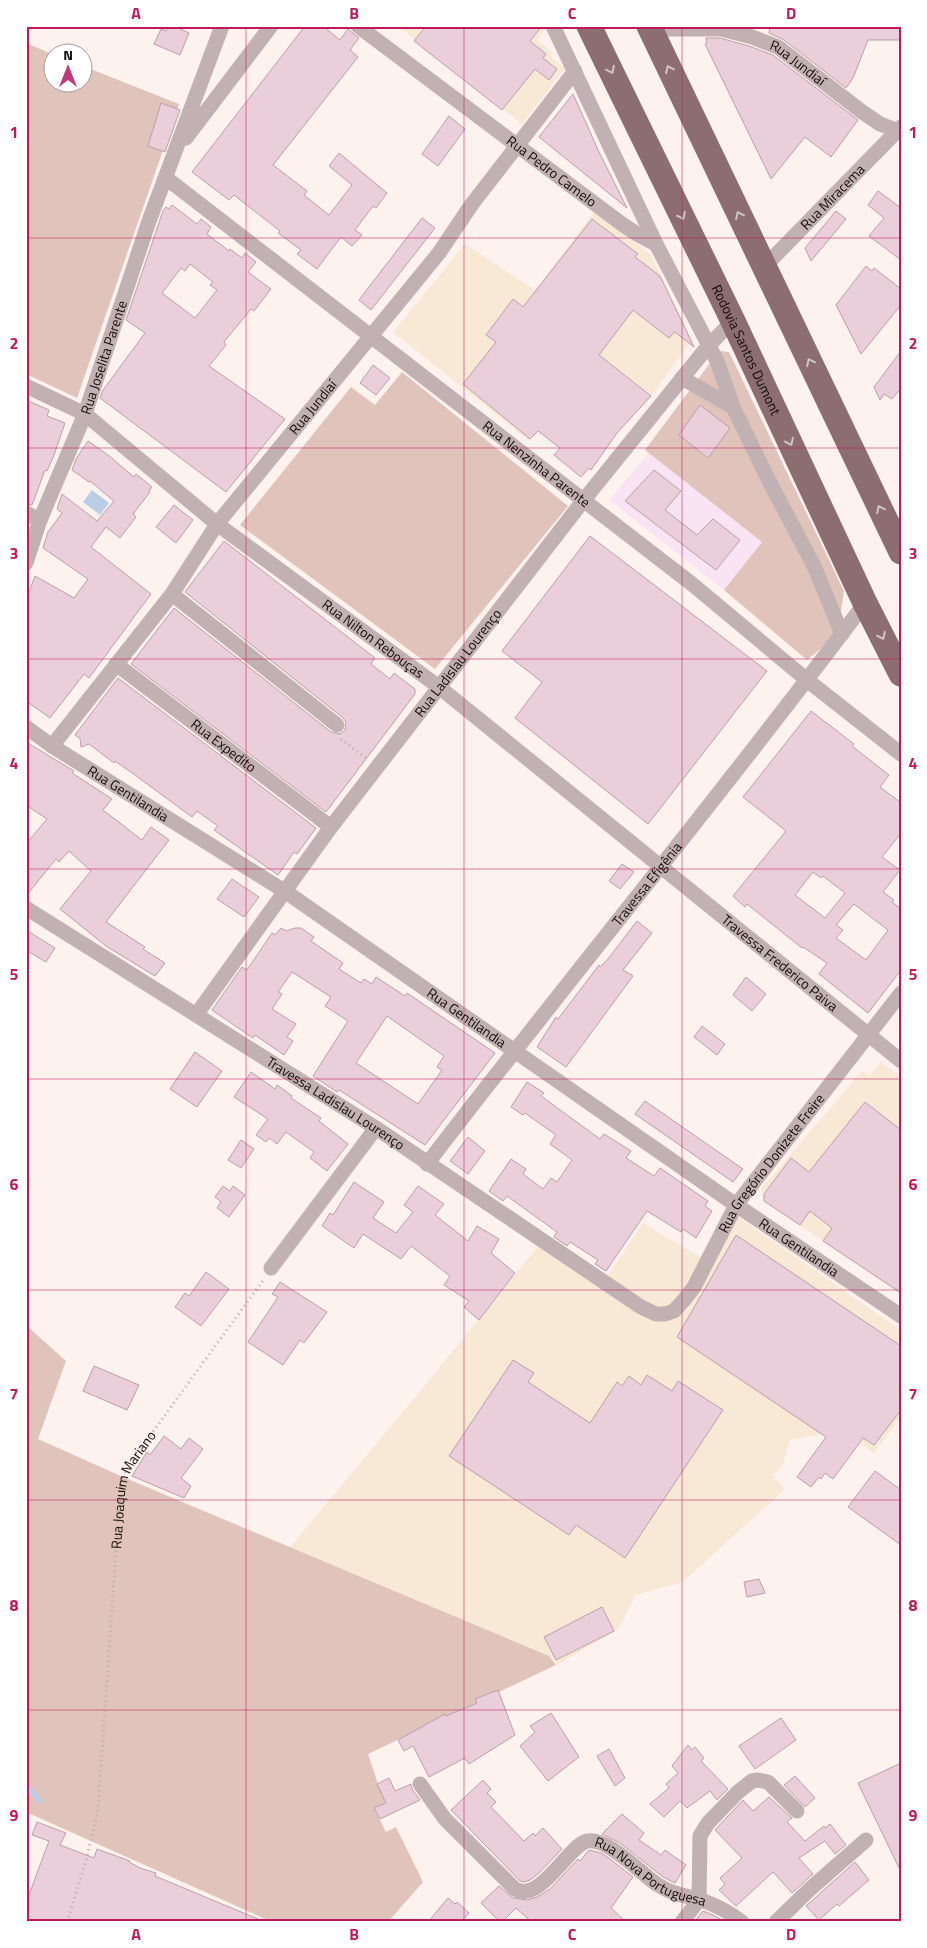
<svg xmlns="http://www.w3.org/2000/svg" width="927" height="1948" font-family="'Titillium Web',sans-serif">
  <rect width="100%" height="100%" fill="#fef2ee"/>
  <g fill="#f8e8d6">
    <path d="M 398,26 L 544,26 L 546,28 L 537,40 L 553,53 L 551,57 L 565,68 L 522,124 Z"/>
    <path d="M 595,211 L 651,255 L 692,340 L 652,395 L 597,355 L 529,441 L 393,332 L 465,244 L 535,290 Z"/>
    <path d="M 881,1062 L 901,1077 L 901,1294 L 764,1201 L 761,1189 L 862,1071 L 869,1076 Z"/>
    <path d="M 738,1217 L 901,1330 L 901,1417 L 874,1453 L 841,1431 L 790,1440 L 782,1467 L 773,1475 L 785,1489 L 683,1582 L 636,1595 L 618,1630 L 556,1665 L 549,1656 L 290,1547 L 435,1373 L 539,1245 L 601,1286 L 643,1223 L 713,1265 Z"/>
  </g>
  <path fill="#f8e4f3" d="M 649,453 L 762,542 L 724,590 L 609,500 Z"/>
  <g fill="#e0c4bb">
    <path d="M 26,43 L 52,54 L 52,82 L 82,82 L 83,66 L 179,104 L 77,398 L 26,374 Z"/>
    <path d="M 719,351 L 729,352 L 844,591 C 838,630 839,635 807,660 L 724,590 L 762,542 L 645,450 Z"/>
    <path d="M 402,372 L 568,506 L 435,669 L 240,525 L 351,387 L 375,405 Z"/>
    <path d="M 26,1325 L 66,1361 L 38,1439 L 123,1477 L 549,1656 L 556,1665 L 368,1754 L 379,1787 L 383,1786 L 385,1803 L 374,1808 L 386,1832 L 396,1827 L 423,1882 L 388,1922 L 272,1922 L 26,1812 Z"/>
  </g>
  <path fill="#b9cee6" d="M 92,490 L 109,503 L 100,515 L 83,502 Z"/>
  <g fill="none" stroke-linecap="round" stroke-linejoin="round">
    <path stroke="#b9cee6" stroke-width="5" d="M 26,1785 L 40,1801"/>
  </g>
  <g fill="#eaceda" stroke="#ba9fab" fill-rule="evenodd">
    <path d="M 168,26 L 174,26 L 189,33 L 180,55 L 154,44 L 161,29 L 166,31 Z"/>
    <path d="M 305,26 L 323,26 L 340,40 L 348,29 L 359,38 L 350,50 L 358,57 L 273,165 L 307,191 L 304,195 L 329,215 L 352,185 L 329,166 L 339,153 L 387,193 L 376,208 L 373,206 L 355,230 L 362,235 L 352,246 L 341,237 L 317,269 L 297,254 L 301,250 L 278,233 L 280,231 L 234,195 L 229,200 L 192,172 Z"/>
    <path d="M 426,26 L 542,26 L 530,41 L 546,54 L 543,58 L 557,69 L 549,80 L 535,69 L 502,110 L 414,41 Z"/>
    <path d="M 770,26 L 901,26 L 901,40 L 868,40 L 853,78 L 846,88 L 784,40 L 769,33 Z"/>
    <path d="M 706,38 L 720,38 L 749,46 L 773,55 L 858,120 L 831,157 L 805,137 L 771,179 L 705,44 L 707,43 Z"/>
    <path d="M 573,94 L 599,152 L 627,208 L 539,137 Z"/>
    <path d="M 161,103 L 180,110 L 165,152 L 148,146 Z"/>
    <path d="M 449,116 L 465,129 L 438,166 L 422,154 Z"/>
    <path d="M 878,191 L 901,208 L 901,260 L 869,236 L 884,218 L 868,205 Z"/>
    <path d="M 172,205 L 197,224 L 201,219 L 211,227 L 207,234 L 229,251 L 230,249 L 242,258 L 245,253 L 256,262 L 248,272 L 271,289 L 254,311 L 251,309 L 224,342 L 226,345 L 209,366 L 285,419 L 226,492 L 100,398 L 103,390 L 145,333 L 126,320 L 163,211 L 166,207 L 169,209 ZM 190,264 L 213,282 L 210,285 L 217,290 L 195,318 L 162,293 L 181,268 L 185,271 Z"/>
    <path d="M 836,211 L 846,219 L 811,261 L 805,248 Z"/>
    <path d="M 422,218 L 435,228 L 371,310 L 359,300 Z"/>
    <path d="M 592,219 L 638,254 L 635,257 L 660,276 L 694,347 L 675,332 L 669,338 L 633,310 L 599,355 L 651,396 L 617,433 L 591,470 L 589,468 L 581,477 L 554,455 L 560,448 L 538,431 L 530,439 L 463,384 L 496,342 L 486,335 L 513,299 L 523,307 Z"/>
    <path d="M 866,266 L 872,271 L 874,268 L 901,289 L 901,305 L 861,354 L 836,305 Z"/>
    <path d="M 901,351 L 901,388 L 892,399 L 884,394 L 880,400 L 874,387 Z"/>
    <path d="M 373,365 L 390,378 L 376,395 L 360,383 Z"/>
    <path d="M 26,400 L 49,410 L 47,416 L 65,423 L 54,455 L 47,471 L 45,470 L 32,505 L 26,504 Z"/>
    <path d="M 700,405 L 730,428 L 708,458 L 679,435 Z"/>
    <path d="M 88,441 L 108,455 L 134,477 L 136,474 L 152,487 L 149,491 L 150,492 L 133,514 L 136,517 L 120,538 L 106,527 L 91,547 L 151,594 L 89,678 L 84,674 L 50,718 L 26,701 L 26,600 L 35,576 L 74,598 L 88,579 L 43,548 L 48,532 L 62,513 L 57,509 L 62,494 L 97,521 L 114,501 L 90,481 L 89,482 L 72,470 L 76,459 Z"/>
    <path d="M 654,470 L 681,491 L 665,510 L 697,535 L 713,519 L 740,540 L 716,570 L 625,501 Z"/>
    <path d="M 174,505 L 193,520 L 176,543 L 156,527 Z"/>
    <path d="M 590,536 L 767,671 L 648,824 L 515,718 L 542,682 L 502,651 Z"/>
    <path d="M 224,541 L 375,658 L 371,664 L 390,679 L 394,673 L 415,689 L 415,694 L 326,812 L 131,664 L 174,608 L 331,732 L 340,734 L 345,730 L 346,722 L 343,718 L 185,592 Z"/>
    <path d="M 118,678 L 316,828 L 297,854 L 294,852 L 278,875 L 214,830 L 218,826 L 197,811 L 192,817 L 135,775 L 115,761 L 114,763 L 89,744 L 81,747 L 80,738 L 75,735 Z"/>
    <path d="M 811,711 L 854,744 L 852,746 L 889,775 L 880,787 L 901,803 L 901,833 L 882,857 L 900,870 L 883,892 L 894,900 L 892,902 L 901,909 L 901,970 L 868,1013 L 819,974 L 827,963 L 803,947 L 802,948 L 747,904 L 745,907 L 733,896 L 786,831 L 743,797 ZM 813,872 L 821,878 L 823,876 L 845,893 L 825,918 L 795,895 ZM 854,904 L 888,930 L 866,960 L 836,938 L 843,930 L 836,925 Z"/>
    <path d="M 26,742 L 74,771 L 72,773 L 112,799 L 103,810 L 142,840 L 151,827 L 169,840 L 106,922 L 145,947 L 143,949 L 165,963 L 155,976 L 106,946 L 60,909 L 91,871 L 69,851 L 59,862 L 56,859 L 26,896 L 26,844 L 47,819 L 26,805 Z"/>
    <path d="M 622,864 L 634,872 L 620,889 L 609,881 Z"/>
    <path d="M 232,879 L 259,897 L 244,917 L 217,899 Z"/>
    <path d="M 637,921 L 652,933 L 623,970 L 633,976 L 566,1067 L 537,1047 L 556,1017 L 558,1019 L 599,965 L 600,967 L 608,959 Z"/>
    <path d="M 281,928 L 286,931 L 295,928 L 301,928 L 314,937 L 311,941 L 343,963 L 339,969 L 361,983 L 364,979 L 372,984 L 376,977 L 405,996 L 407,993 L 495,1053 L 425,1145 L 339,1090 L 337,1092 L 313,1076 L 348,1021 L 325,1006 L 331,997 L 292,972 L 278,992 L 282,994 L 272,1009 L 296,1024 L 287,1037 L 293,1041 L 284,1055 L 255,1035 L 253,1038 L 212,1010 L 242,967 L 247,970 L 272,933 L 275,935 ZM 387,1016 L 444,1056 L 437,1067 L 442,1070 L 418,1104 L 356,1063 Z"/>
    <path d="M 26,930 L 55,948 L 46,962 L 26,950 Z"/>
    <path d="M 746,977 L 766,994 L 752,1011 L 733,995 Z"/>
    <path d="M 702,1026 L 725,1044 L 717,1055 L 694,1037 Z"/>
    <path d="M 195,1052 L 222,1071 L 197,1107 L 170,1089 Z"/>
    <path d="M 251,1072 L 275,1089 L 277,1085 L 292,1096 L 291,1098 L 321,1118 L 319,1121 L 348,1144 L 327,1171 L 310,1158 L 314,1152 L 286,1132 L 277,1144 L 269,1138 L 266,1142 L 256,1135 L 268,1119 L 234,1097 Z"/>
    <path d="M 527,1082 L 544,1093 L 541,1096 L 600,1139 L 604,1134 L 631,1151 L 626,1158 L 654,1176 L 660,1168 L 708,1201 L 705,1206 L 712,1211 L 696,1238 L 683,1229 L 681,1232 L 647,1211 L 606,1271 L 595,1264 L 598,1260 L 570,1242 L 567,1246 L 554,1237 L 557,1232 L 507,1196 L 503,1201 L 489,1191 L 511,1159 L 526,1169 L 523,1174 L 543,1189 L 551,1178 L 557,1182 L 572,1160 L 550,1144 L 556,1135 L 525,1113 L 523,1115 L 511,1107 Z"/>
    <path d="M 645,1101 L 743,1169 L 733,1182 L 635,1114 Z"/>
    <path d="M 865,1102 L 901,1130 L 901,1293 L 823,1241 L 832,1228 L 810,1211 L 800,1225 L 764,1201 L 764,1194 L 791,1158 L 809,1172 Z"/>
    <path d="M 468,1137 L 485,1151 L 468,1174 L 450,1161 Z"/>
    <path d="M 241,1140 L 254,1149 L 241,1168 L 228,1160 Z"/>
    <path d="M 354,1182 L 384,1202 L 373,1218 L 396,1233 L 413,1212 L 404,1205 L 418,1186 L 444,1204 L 435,1215 L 468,1241 L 477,1226 L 499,1239 L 491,1253 L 515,1273 L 479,1320 L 464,1307 L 469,1301 L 444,1285 L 450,1276 L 411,1246 L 401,1259 L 363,1234 L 354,1248 L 322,1226 L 330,1213 L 333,1215 Z"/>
    <path d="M 223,1186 L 230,1191 L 233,1186 L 245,1195 L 229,1217 L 217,1208 L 221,1202 L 215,1197 Z"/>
    <path d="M 736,1235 L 901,1346 L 901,1410 L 874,1445 L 863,1438 L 833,1479 L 825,1473 L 821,1479 L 819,1477 L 811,1487 L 797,1477 L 826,1437 L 677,1337 Z"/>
    <path d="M 206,1272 L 229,1289 L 201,1326 L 175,1307 L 185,1293 L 189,1296 Z"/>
    <path d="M 280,1282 L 327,1312 L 304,1343 L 300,1340 L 283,1365 L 248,1342 L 278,1297 L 272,1294 Z"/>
    <path d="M 513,1360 L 534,1373 L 528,1382 L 590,1423 L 617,1382 L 622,1386 L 629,1376 L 641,1385 L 647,1375 L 672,1391 L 678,1381 L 723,1410 L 625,1558 L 576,1525 L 569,1535 L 449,1456 Z"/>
    <path d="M 94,1366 L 139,1385 L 127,1410 L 83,1391 Z"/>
    <path d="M 164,1436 L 181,1449 L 189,1438 L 203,1449 L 181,1478 L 191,1486 L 184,1498 L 132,1476 L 147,1452 L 150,1455 Z"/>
    <path d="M 875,1471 L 901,1490 L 901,1545 L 848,1507 Z"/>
    <path d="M 759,1579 L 765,1593 L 747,1597 L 744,1582 Z"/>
    <path d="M 602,1607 L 614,1631 L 556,1660 L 544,1637 Z"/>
    <path d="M 498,1690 L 515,1735 L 469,1764 L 465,1758 L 429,1777 L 413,1746 L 404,1751 L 398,1740 L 445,1714 L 446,1716 L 477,1703 L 475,1699 Z"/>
    <path d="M 551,1713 L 579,1757 L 548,1781 L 520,1746 L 535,1732 L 530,1726 Z"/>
    <path d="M 781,1718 L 796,1740 L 755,1769 L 739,1746 Z"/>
    <path d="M 688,1745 L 692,1750 L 695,1747 L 704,1758 L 701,1761 L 728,1789 L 717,1800 L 710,1791 L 687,1808 L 680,1801 L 664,1817 L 650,1804 L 669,1788 L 666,1784 L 678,1773 L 672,1766 Z"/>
    <path d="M 609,1749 L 625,1778 L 615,1786 L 597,1756 Z"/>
    <path d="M 901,1763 L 901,1872 L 858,1783 Z"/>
    <path d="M 795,1776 L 815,1798 L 805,1807 L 784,1785 Z"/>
    <path d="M 389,1778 L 395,1791 L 411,1784 L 412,1789 L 420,1800 L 380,1819 L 374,1808 L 386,1803 L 377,1784 Z"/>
    <path d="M 483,1780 L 491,1789 L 487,1793 L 496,1802 L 491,1807 L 524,1841 L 533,1833 L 535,1836 L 543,1828 L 562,1849 L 538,1874 L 530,1880 L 524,1882 L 520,1881 L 451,1810 Z"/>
    <path d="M 769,1797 L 792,1818 L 787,1822 L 805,1841 L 824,1826 L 825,1828 L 830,1824 L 846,1845 L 835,1854 L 825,1841 L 799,1858 L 813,1874 L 792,1893 L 773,1872 L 736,1906 L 719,1890 L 725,1884 L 720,1878 L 742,1858 L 715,1830 L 743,1800 L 753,1811 Z"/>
    <path d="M 622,1814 L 644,1833 L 639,1840 L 661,1855 L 665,1850 L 686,1865 L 675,1883 L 663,1877 L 620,1843 L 602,1834 Z"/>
    <path d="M 37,1822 L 66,1833 L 60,1845 L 94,1858 L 97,1849 L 130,1861 L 129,1862 L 140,1868 L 156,1873 L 155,1876 L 265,1922 L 26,1922 L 26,1903 L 49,1841 L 32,1835 Z"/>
    <path d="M 589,1850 L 601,1853 L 609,1858 L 633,1877 L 611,1908 L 626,1922 L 532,1922 L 516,1908 L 502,1922 L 500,1922 L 481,1903 L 499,1886 L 513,1898 L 527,1900 L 537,1897 L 550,1889 L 578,1859 L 580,1861 Z"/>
    <path d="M 855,1862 L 869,1880 L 839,1906 L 837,1904 L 819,1920 L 806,1906 Z"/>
    <path d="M 448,1898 L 455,1904 L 457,1902 L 469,1913 L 461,1922 L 428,1922 Z"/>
    <path d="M 703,1911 L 713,1915 L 724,1921 L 694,1922 Z"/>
  </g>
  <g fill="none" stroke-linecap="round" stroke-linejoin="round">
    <g stroke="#b7aca8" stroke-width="3" stroke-dasharray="1 4" stroke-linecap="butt">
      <path d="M 341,739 L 366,758"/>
      <path id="s1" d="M 67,1922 L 86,1861 L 98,1809 L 120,1492 L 123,1477 L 128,1466 L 264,1279"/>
    </g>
    <g stroke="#c1b1b2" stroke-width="15">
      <path id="s2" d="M 358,26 L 622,224 L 637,234 L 656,244"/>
      <path d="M 553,26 L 656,244 L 717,361 L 733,407 L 769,481 L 814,566 L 842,634"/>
      <path id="s3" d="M 650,29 L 721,29 L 752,37 L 778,47 L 861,111 L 880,124 L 896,130 L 901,133"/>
      <path d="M 186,138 L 271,26"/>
      <path id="s4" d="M 166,178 L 692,584 L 807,680 L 901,754"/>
      <path id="s5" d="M 764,267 L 901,127"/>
      <path d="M 682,378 L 733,407"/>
      <path id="s6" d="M 26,386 L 85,414 L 217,524 L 439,687 L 901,1061"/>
      <path d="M 26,513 L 40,520"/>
      <path id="s7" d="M 26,563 L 40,520 L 85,414 L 149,221 L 222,26"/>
      <path d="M 172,594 L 337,725"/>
      <path id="s8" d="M 116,664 L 331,827"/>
      <path id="s9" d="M 26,727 L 52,746 L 286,892 L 736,1205 L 901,1316"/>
      <path id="s10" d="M 52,746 L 172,594 L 217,524 L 439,253 L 472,204 L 575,71"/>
      <path id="s11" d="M 26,908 L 376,1128 L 641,1307 L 656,1314 L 665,1314 L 674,1311 L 684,1300 L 694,1287 L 736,1205 L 901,993"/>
      <path id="s12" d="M 196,1015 L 331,827 L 583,501 L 709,345 L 733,321"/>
      <path id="s13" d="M 427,1164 C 571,976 723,793 865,603"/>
      <path d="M 271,1268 L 376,1128"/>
      <path id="s14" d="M 420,1784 L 445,1819 L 515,1889 C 540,1904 568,1846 587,1841 C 608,1837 641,1874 658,1885 C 674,1895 684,1895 701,1900 C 716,1905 729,1912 742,1922"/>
      <path d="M 682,1922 L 699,1900 L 700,1836 L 708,1823 L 738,1792 L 752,1781 L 758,1780 L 768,1782 L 797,1811"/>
      <path d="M 776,1922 L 810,1889 L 866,1840"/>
    </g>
    <g stroke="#8c6e70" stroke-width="25">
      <path id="s15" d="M 589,26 L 733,321 L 865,603 L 901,674"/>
      <path d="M 649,26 L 901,552"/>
    </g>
  </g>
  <defs><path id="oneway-chevron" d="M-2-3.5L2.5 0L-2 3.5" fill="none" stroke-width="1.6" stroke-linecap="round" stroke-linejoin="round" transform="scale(1.25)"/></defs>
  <g stroke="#d1c5c6">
    <use href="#oneway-chevron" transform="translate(669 69) rotate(-116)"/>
    <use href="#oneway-chevron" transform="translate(611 70) rotate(64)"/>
    <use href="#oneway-chevron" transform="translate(739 215) rotate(-116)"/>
    <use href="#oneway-chevron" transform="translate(682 216) rotate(64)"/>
    <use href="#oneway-chevron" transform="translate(810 362) rotate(-116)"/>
    <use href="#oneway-chevron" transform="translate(790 442) rotate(65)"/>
    <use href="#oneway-chevron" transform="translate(880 509) rotate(-116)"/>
    <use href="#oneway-chevron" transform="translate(882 636) rotate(64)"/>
  </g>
  <path fill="none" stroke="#c2185b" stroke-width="1" stroke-opacity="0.55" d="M 246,26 L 246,1922M 464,26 L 464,1922M 682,26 L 682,1922M 26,238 L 901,238M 26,448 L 901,448M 26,659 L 901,659M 26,869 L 901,869M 26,1079 L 901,1079M 26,1290 L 901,1290M 26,1500 L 901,1500M 26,1710 L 901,1710"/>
  <g text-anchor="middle" stroke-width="4" stroke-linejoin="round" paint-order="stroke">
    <g font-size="14" fill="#140a07" stroke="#fff">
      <text dy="5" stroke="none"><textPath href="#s3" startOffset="156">Rua Jundiaí</textPath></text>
      <text dy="5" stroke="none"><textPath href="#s2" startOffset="242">Rua Pedro Camelo</textPath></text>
      <text dy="5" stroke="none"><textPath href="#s5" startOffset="98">Rua Miracema</textPath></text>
      <text dy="5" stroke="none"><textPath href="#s15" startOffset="360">Rodovia Santos Dumont</textPath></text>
      <text dy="5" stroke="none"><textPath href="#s7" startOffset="220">Rua Joselita Parente</textPath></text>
      <text dy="5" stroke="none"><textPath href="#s10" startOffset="428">Rua Jundiaí</textPath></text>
      <text dy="5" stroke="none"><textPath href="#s4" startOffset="468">Rua Nenzinha Parente</textPath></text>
      <text dy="5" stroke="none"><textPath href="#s6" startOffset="431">Rua Nilton Rebouças</textPath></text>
      <text dy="5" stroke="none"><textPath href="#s12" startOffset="439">Rua Ladislau Lourenço</textPath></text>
      <text dy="5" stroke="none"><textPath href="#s8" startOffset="135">Rua Expedito</textPath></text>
      <text dy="5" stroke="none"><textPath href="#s9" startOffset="122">Rua Gentilandia</textPath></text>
      <text dy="5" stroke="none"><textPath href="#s13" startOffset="356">Travessa Efigênia</textPath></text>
      <text dy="5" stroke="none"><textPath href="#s6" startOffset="951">Travessa Frederico Paiva</textPath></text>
      <text dy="5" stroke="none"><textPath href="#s9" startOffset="528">Rua Gentilandia</textPath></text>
      <text dy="5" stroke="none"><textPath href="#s11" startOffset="366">Travessa Ladislau Lourenço</textPath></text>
      <text dy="5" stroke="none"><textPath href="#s11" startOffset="946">Rua Gregório Donizete Freire</textPath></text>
      <text dy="5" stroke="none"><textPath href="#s9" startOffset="932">Rua Gentilandia</textPath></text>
      <text dy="5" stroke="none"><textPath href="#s1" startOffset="441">Rua Joaquim Mariano</textPath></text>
      <text dy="5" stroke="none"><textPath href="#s14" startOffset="306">Rua Nova Portuguesa</textPath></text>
    </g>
  </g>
  <rect width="927" height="1948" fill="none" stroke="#ffffff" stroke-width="55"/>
  <g transform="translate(68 68)"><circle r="24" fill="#ffffff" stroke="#a19d9c"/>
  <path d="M0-4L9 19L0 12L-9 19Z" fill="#be397d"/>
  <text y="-8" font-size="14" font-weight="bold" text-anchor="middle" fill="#140a07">N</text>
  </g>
  <rect x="28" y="28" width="872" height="1892" fill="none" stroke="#c2185b" stroke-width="2"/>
  <g font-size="16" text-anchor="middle" font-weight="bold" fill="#c2185b">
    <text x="136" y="19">A</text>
    <text x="354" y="19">B</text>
    <text x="572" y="19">C</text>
    <text x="791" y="19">D</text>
    <text x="14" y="138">1</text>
    <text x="913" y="138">1</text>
    <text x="14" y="349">2</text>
    <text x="913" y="349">2</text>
    <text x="14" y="559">3</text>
    <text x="913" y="559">3</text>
    <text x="14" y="769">4</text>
    <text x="913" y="769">4</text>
    <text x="14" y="980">5</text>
    <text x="913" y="980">5</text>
    <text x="14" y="1190">6</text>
    <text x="913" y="1190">6</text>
    <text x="14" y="1400">7</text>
    <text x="913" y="1400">7</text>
    <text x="14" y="1611">8</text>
    <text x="913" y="1611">8</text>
    <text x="14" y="1821">9</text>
    <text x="913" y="1821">9</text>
    <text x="136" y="1940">A</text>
    <text x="354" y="1940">B</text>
    <text x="572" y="1940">C</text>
    <text x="791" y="1940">D</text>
  </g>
</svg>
